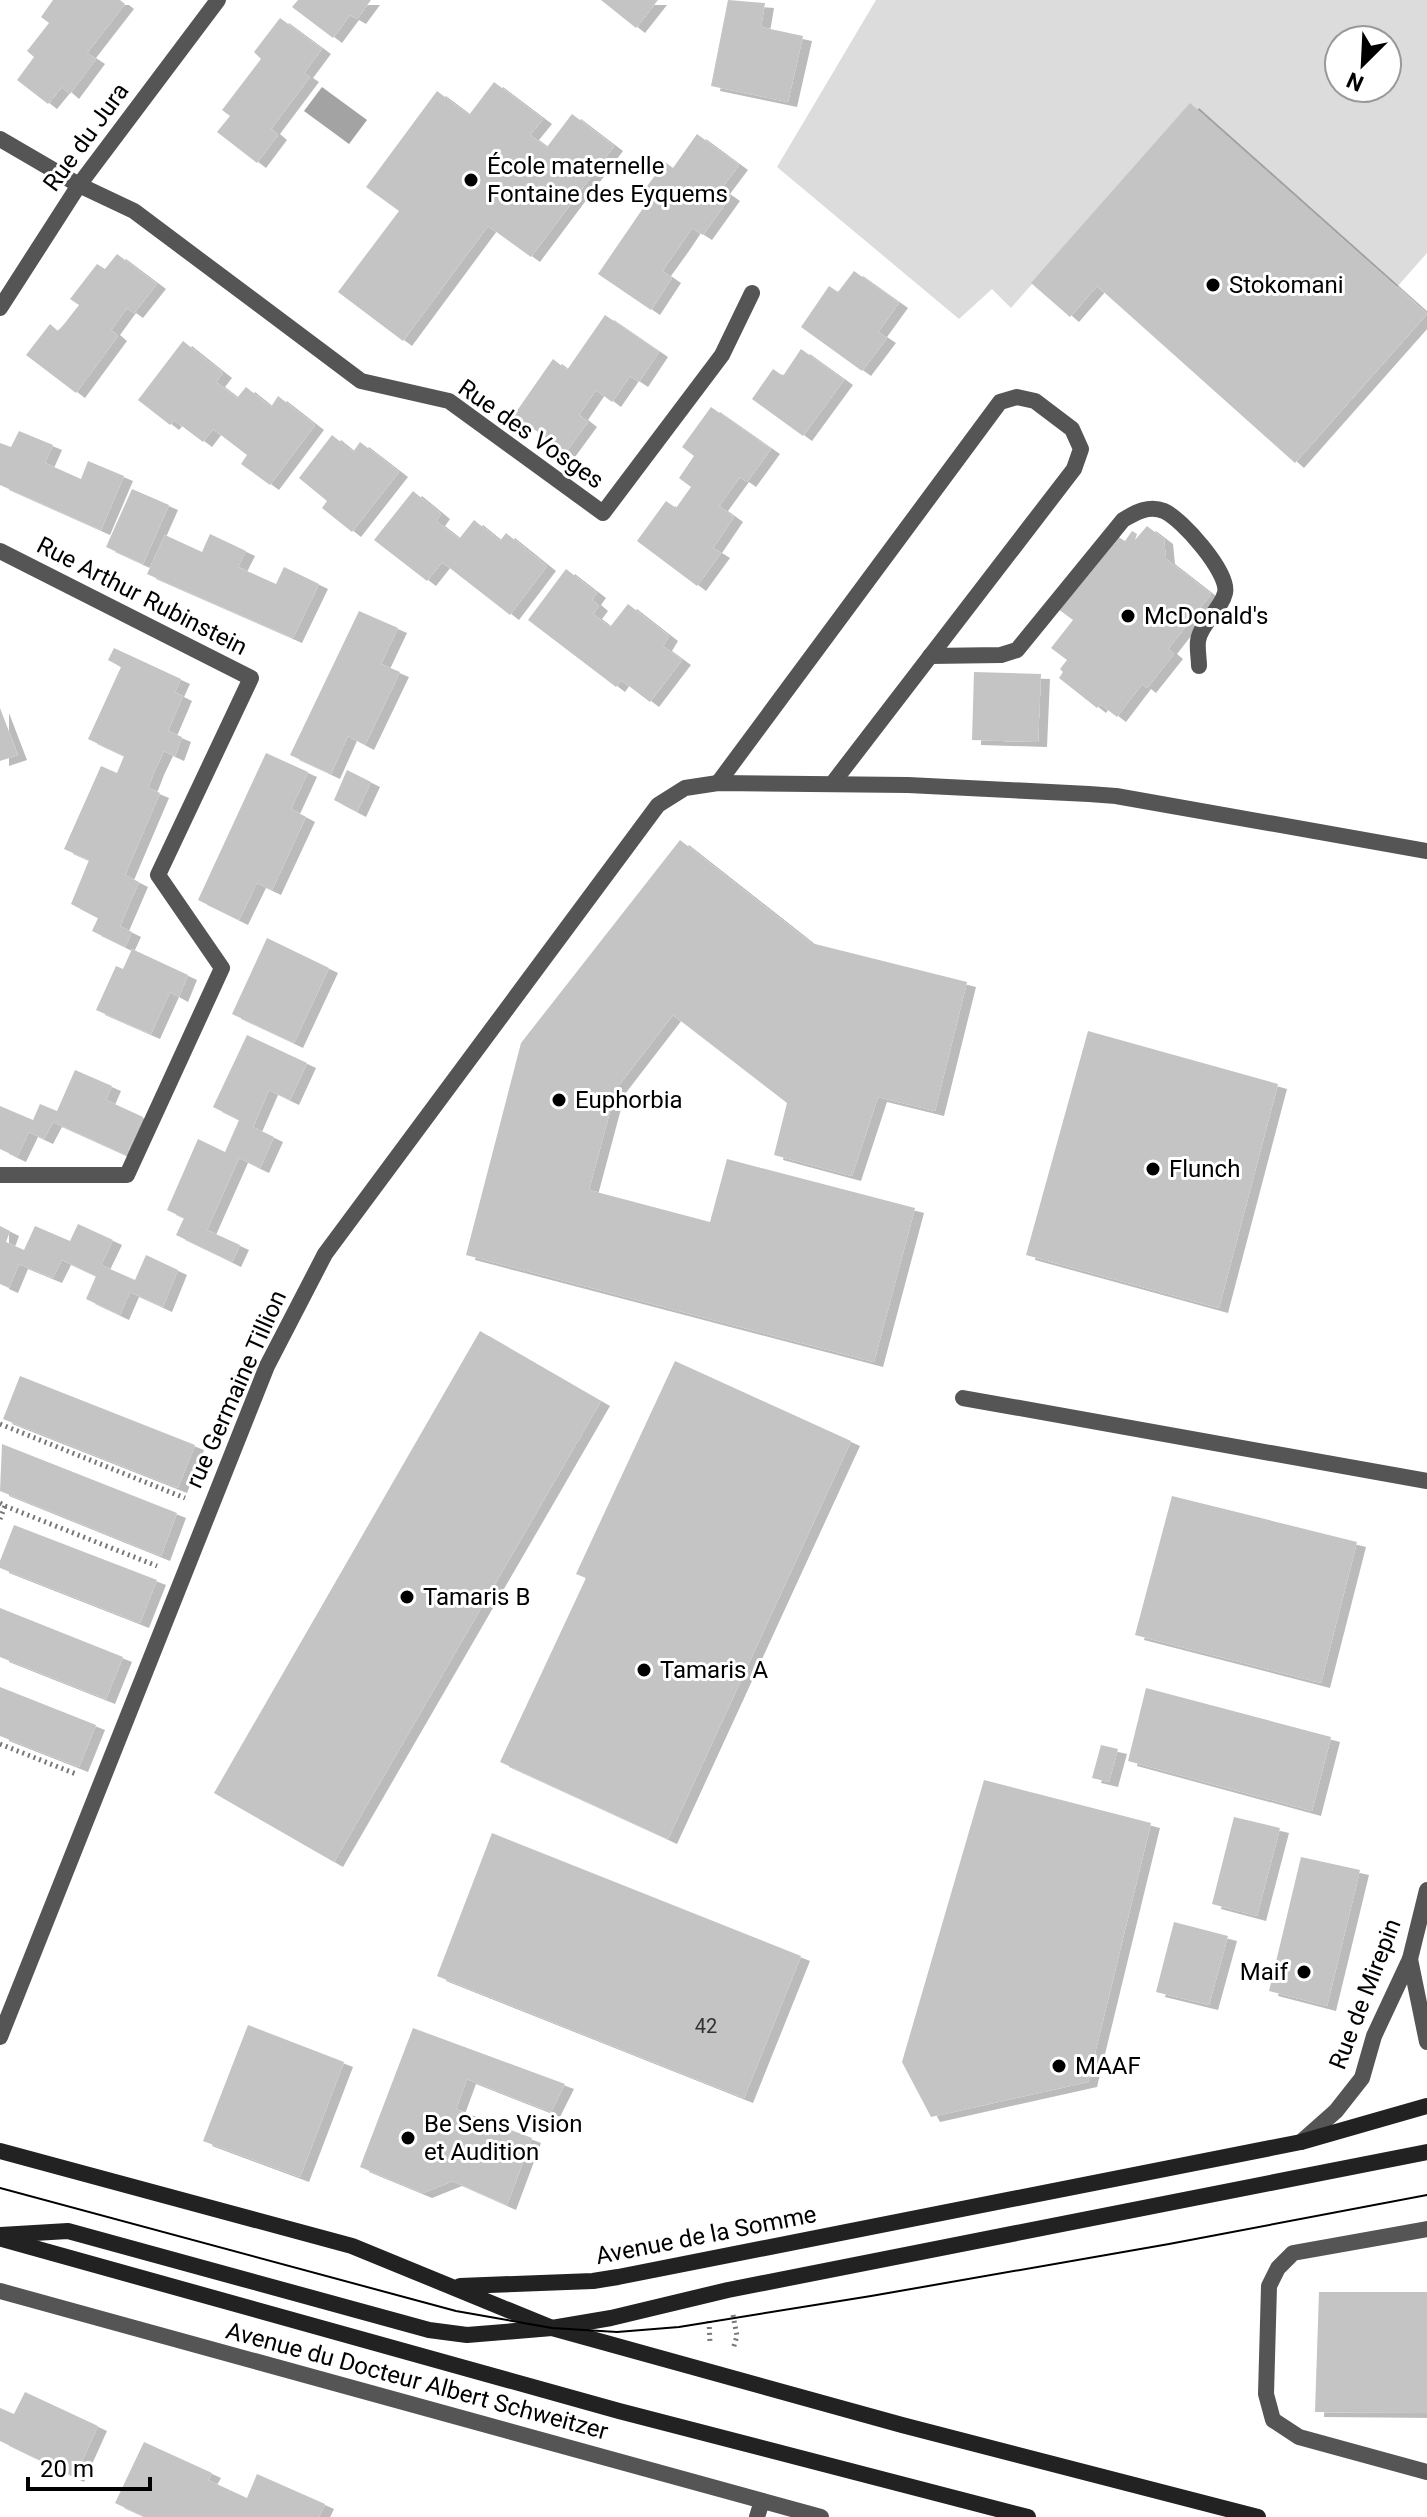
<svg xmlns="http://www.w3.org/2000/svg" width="1427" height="2517" font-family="Roboto,sans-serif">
  <defs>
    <filter id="shadow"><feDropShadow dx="9" dy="5" stdDeviation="0" flood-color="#0004"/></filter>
  </defs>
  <rect width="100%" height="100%" fill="#fff"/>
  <path fill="#dcdcdc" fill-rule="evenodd" d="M 876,0 L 1427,0 L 1427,253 L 1397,287 L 1190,104 L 1011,308 L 992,289 L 959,319 L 777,167 ZM 1339,40 L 1387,40 L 1387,88 L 1339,88 Z"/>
  <path fill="#a3a3a3" d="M 322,87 L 367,120 L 349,144 L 304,111 Z"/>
  <g fill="#c4c4c4" filter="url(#shadow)">
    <path d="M 53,0 L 120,0 L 125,4 L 87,53 L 96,59 L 70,94 L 62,87 L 48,104 L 17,80 L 34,57 L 27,51 L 49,23 L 41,17 Z"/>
    <path d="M 298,0 L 371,0 L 357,19 L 350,15 L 333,38 L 292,7 Z"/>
    <path d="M 601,0 L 658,0 L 636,28 Z"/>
    <path d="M 728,0 L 765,3 L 761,27 L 803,36 L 788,102 L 711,86 Z"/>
    <path d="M 280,18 L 322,49 L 304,73 L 310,77 L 271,129 L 278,135 L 257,163 L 217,132 L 230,116 L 222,110 L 261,59 L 254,52 Z"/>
    <path d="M 494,82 L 543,119 L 530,135 L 547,147 L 572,114 L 614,146 L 531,257 L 488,226 L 403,341 L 338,292 L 399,211 L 366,187 L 437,91 L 469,115 Z"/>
    <path d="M 1190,103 L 1427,314 L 1295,463 L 1097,286 L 1070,317 L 1031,283 Z"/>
    <path d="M 697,134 L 739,165 L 721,189 L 731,196 L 703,235 L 692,228 L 680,246 L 662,271 L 672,278 L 651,310 L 598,274 L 650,198 L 642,193 L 665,162 L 673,168 Z"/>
    <path d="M 117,254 L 157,284 L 134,313 L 127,308 L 111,330 L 118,336 L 76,393 L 26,355 L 50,324 L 58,331 L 65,323 L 79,305 L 70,299 L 97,264 L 105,269 Z"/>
    <path d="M 854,271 L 899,303 L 878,332 L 887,338 L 862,371 L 801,327 L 829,286 L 838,292 Z"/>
    <path d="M 605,315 L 659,352 L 639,382 L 630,376 L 612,402 L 596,390 L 579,415 L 588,422 L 566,452 L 514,415 L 553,359 L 567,370 Z"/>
    <path d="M 183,341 L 223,373 L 216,382 L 237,398 L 246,387 L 271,407 L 278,396 L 315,425 L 270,485 L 241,464 L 247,455 L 213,429 L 203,442 L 174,420 L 170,425 L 138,400 Z"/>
    <path d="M 801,349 L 844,380 L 803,436 L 752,399 L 773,369 L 783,376 Z"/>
    <path d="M 711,407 L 771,449 L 747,482 L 740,477 L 719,506 L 734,517 L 713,548 L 721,553 L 697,586 L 637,541 L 666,501 L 676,508 L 691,487 L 679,478 L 694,456 L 682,447 Z"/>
    <path d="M 19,431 L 53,445 L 45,463 L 81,479 L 88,461 L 124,476 L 101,530 L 0,485 L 0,443 L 11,447 Z"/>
    <path d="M 332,435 L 353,452 L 360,442 L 399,472 L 352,532 L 322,508 L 327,501 L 299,478 Z"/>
    <path d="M 132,489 L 169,505 L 143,564 L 106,547 Z"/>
    <path d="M 413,491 L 441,514 L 436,521 L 459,539 L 474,520 L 500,541 L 506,533 L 547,566 L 510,615 L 442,562 L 427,581 L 374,540 Z"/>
    <path d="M 1147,526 L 1164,539 L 1166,559 L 1211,594 L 1168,649 L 1174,654 L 1147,688 L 1142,684 L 1117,717 L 1100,704 L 1097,708 L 1059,678 L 1063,672 L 1060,669 L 1067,660 L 1051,648 L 1073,620 L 1058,609 L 1117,536 L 1125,541 L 1132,531 L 1137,534 L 1135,540 Z"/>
    <path d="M 210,534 L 246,551 L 238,567 L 276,584 L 284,567 L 319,584 L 293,638 L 147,574 L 165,535 L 202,552 Z"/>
    <path d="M 566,569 L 597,593 L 592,600 L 599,606 L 593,614 L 610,627 L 628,604 L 669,636 L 663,646 L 682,660 L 650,702 L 621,680 L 616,687 L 528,620 Z"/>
    <path d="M 359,611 L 398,628 L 381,664 L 400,672 L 365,745 L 348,736 L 331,774 L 290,755 Z"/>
    <path d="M 114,648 L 181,679 L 175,692 L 183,696 L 168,731 L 182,737 L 175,756 L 164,751 L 155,770 L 148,788 L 160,793 L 125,875 L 139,882 L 120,926 L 132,932 L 125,947 L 92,931 L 98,918 L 71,904 L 89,860 L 64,849 L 101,766 L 117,773 L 124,756 L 88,739 L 121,667 L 108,660 Z"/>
    <path d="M 974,672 L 1041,674 L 1038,742 L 972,740 Z"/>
    <path d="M 0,708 L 18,755 L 0,761 Z"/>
    <path d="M 266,753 L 308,772 L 291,809 L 306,817 L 272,890 L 257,883 L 239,920 L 198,900 Z"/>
    <path d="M 347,770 L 371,782 L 357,812 L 334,800 Z"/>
    <path d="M 680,840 L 811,943 L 967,982 L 935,1111 L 878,1097 L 852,1176 L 774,1155 L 787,1103 L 673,1015 L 616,1089 L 589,1190 L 710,1222 L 727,1159 L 915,1208 L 874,1362 L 466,1255 L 521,1043 Z"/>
    <path d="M 267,938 L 329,968 L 294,1043 L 232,1014 Z"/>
    <path d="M 132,949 L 188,975 L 179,997 L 170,992 L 151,1034 L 96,1010 L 116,966 L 123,969 Z"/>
    <path d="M 1088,1031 L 1278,1084 L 1219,1308 L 1026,1255 Z"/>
    <path d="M 247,1035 L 307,1063 L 290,1100 L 269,1090 L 253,1127 L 274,1137 L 260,1168 L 239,1158 L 207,1230 L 240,1245 L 232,1262 L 176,1235 L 184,1218 L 167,1210 L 198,1139 L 225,1152 L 239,1120 L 213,1107 Z"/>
    <path d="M 75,1070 L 112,1086 L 106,1100 L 143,1117 L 126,1155 L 53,1122 L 44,1139 L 29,1132 L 17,1157 L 0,1149 L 0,1106 L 33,1120 L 40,1104 L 57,1111 Z"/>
    <path d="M 78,1224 L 113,1240 L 101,1265 L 135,1280 L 146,1255 L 178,1270 L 163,1307 L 130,1292 L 120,1315 L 86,1299 L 96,1276 L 62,1260 L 53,1278 L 19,1264 L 9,1288 L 0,1284 L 0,1226 L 10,1231 L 6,1242 L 24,1250 L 35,1226 L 70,1241 Z"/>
    <path d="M 480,1331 L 601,1401 L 334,1862 L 214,1793 Z"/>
    <path d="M 675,1361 L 851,1441 L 668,1839 L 500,1762 L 586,1578 L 576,1574 Z"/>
    <path d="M 20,1376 L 195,1445 L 178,1488 L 3,1419 Z"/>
    <path d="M 2,1444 L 177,1513 L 161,1556 L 0,1491 Z"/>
    <path d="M 1172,1496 L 1357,1542 L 1321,1683 L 1135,1635 Z"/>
    <path d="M 14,1525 L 157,1580 L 140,1623 L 0,1568 L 0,1561 Z"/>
    <path d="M 0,1608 L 123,1657 L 106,1699 L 0,1657 Z"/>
    <path d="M 0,1687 L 96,1725 L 79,1767 L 0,1736 Z"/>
    <path d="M 1146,1688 L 1331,1737 L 1312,1811 L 1128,1761 Z"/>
    <path d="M 1101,1745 L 1118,1749 L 1109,1782 L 1092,1778 Z"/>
    <path d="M 984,1780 L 1151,1823 L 1088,2082 L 931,2117 L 902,2062 Z"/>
    <path d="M 1234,1817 L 1280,1828 L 1257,1916 L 1212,1904 Z"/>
    <path d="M 492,1833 L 801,1956 L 744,2098 L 437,1976 Z"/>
    <path d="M 1301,1857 L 1360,1870 L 1327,2006 L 1269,1991 Z"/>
    <path d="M 1174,1922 L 1228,1936 L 1209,2005 L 1156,1992 Z"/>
    <path d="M 248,2025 L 344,2062 L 300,2177 L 203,2141 Z"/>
    <path d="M 413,2028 L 565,2084 L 551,2112 L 467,2079 L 456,2109 L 532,2138 L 507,2205 L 453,2181 L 423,2193 L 360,2167 Z"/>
    <path d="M 1319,2292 L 1427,2292 L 1427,2413 L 1315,2412 Z"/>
    <path d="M 25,2392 L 98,2426 L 75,2477 L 0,2441 L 0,2408 L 14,2414 Z"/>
    <path d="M 144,2442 L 212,2473 L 208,2480 L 247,2498 L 257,2474 L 325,2504 L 319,2517 L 145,2517 L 115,2503 Z"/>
  </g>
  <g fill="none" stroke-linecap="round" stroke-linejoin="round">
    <g stroke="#777" stroke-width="5" stroke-dasharray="2 4" stroke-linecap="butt">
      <path d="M 0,1424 L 185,1498"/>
      <path d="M 0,1503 L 5,1506 L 0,1519"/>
      <path d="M 5,1506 L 157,1566"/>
      <path d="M 0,1744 L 76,1774"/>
      <path d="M 733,2315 L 737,2336 L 733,2349"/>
      <path d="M 709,2321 L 710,2343"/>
    </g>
    <g stroke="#555" stroke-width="16">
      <path d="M 930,656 L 1001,655 L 1017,650 L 1123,520 C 1136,512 1149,505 1164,511 C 1181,518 1230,573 1225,593 C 1221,610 1200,624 1198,641 C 1197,649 1199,658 1199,666"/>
      <path d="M 718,783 L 1000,402 L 1017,397 L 1035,401 L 1072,429 L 1081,449 L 1074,469 L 832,784"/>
      <path d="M 963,1398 L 1427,1481"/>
      <path d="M 1427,2229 L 1293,2253 L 1278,2268 L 1269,2286 L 1266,2394 L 1273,2420 L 1299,2437 L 1427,2472"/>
    </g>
    <g stroke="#555" stroke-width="16">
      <path d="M 0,139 L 79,185 L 134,211 L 361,381 L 449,401 L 603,513 L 722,355 L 752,293"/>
      <path d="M 0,308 L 79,185 L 218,0"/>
      <path d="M 0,551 L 251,678 L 158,875 L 222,968 L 127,1175 L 0,1175"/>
      <path d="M 1410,1959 L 1427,2042"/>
      <path d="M 0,2037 L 267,1366 L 325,1254 L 658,805 L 685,788 L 718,783 L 908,785 L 1089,794 L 1116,796 L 1427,851"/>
      <path d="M 1301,2142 L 1336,2111 L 1362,2078 L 1374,2036 L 1410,1959 L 1427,1890"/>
      <path d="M 0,2291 L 821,2517"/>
      <path d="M 757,2517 L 762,2501"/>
    </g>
    <g stroke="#222" stroke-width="16">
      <path d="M 0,2151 L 352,2246 L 552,2328 L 902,2425 L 1258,2517"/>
      <path d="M 0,2235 L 68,2231 L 429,2330 L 467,2335 L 552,2328 L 611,2318 L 728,2290 L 1427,2152"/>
      <path d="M 2,2239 L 619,2411 L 1028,2517"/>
      <path d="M 460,2286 L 593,2281 L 618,2277 L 1301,2142 L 1427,2106"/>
    </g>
    <path stroke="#000" stroke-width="2" d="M 0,2188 L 456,2311 L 552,2328 L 617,2332 L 679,2327 L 871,2296 L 1169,2244 L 1427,2195"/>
  </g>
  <g fill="#000" stroke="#fff" stroke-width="3">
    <circle cx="471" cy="180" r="8"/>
    <circle cx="1213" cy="285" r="8"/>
    <circle cx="1128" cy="616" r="8"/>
    <circle cx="559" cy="1100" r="8"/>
    <circle cx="1153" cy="1169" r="8"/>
    <circle cx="407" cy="1597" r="8"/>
    <circle cx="644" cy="1670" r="8"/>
    <circle cx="1304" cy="1972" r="8"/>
    <circle cx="1059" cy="2066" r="8"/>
    <circle cx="408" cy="2138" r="8"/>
  </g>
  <g text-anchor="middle" stroke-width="6" stroke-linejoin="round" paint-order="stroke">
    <g font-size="20" fill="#313131">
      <text x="706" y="2033">42</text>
    </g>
    <g font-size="24" fill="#000" stroke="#fff">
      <text transform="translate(86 137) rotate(-54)" y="8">Rue du Jura</text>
      <text transform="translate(531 434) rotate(35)" y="8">Rue des Vosges</text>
      <text transform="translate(142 596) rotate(27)" y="8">Rue Arthur Rubinstein</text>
      <text transform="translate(236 1389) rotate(-66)" y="8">rue Germaine Tillion</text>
      <text transform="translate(1365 1994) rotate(-69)" y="8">Rue de Mirepin</text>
      <text transform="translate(706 2235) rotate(-11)" y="8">Avenue de la Somme</text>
      <text transform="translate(417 2381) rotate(15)" y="8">Avenue du Docteur Albert Schweitzer</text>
    </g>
    <g font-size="24" fill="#000" stroke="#fff" text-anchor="start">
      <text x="487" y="174">École maternelle<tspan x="487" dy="28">Fontaine des Eyquems</tspan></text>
      <text x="1229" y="293">Stokomani</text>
      <text x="1144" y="624">McDonald's</text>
      <text x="575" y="1108">Euphorbia</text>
      <text x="1169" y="1177">Flunch</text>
      <text x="423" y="1605">Tamaris B</text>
      <text x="660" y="1678">Tamaris A</text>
      <text x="1288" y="1980" text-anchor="end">Maif</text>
      <text x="1075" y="2074">MAAF</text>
      <text x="424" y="2132">Be Sens Vision<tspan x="424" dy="28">et Audition</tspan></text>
    </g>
  </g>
  <g transform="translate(1363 64) rotate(204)"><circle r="38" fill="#ffffff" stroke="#999999" stroke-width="2"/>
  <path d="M0-6L14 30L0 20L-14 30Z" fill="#000000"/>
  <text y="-12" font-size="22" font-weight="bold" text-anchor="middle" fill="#000000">N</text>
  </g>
  <path d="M28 2477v12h122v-12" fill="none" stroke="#000000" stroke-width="4"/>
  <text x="40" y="2477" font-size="24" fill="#000000" stroke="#ffffff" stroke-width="6" paint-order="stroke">20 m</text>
</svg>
